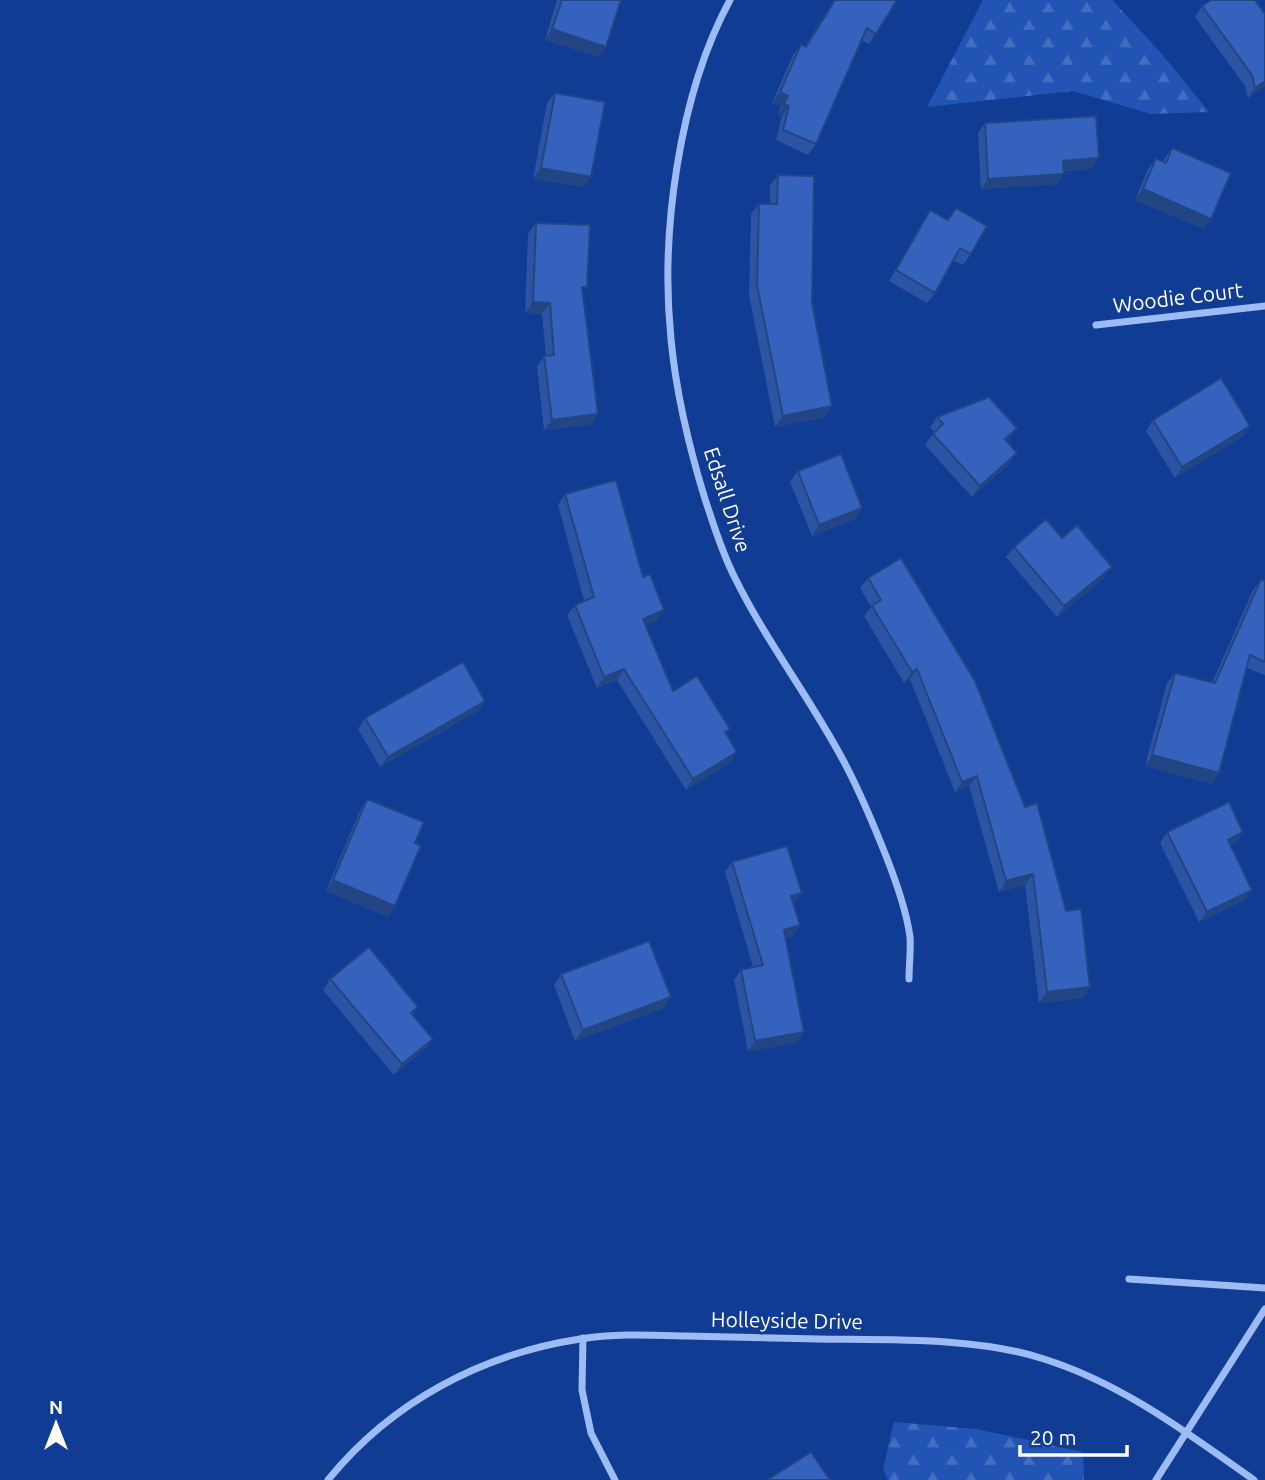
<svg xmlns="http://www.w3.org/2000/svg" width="1265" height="1480" font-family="Ubuntu,sans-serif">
  <defs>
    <pattern id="forest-firs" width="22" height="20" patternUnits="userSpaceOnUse" patternTransform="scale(1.75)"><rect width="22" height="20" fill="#2154b4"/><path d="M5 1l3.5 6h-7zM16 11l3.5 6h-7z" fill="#426ebf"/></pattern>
  </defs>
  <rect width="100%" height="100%" fill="#103c94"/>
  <g fill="url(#forest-firs)">
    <path d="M 983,0 L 1112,0 L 1162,54 L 1209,112 L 1151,114 L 1073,91 L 927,107 Z"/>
    <path d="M 894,1422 L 976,1429 L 1083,1452 L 1084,1480 L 888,1480 L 883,1469 Z"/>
  </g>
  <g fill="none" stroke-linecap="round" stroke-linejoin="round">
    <g stroke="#9dbbf4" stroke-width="7">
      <path d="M 730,0 C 679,94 660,233 671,339 C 676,393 689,447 705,499 C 714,526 722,553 735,578 C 766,641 810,698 843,760 C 857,786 869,814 880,841 C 892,870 906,906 910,937 C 911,950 909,965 909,979"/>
      <path d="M 1096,325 L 1265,306"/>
      <path d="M 1129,1279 L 1265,1288"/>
      <path d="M 583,1338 L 582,1390 L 591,1433 L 615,1480"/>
      <path d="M 328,1480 C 391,1402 482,1354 580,1339 C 615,1333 651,1335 686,1336 C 730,1337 774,1338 818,1339 C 889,1340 977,1337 1044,1359 C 1123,1384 1187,1433 1254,1480"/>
      <path d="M 1156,1480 L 1265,1309"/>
    </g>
  </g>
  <g fill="#2d54a2">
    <path d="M 557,0 L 621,0 L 606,47 L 599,57 L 545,40 Z"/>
    <path d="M 834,0 L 897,0 L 869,44 L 861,40 L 816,144 L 808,155 L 776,140 L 782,116 L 777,115 L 781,106 L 772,103 L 793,55 L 801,44 L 805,46 Z"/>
    <path d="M 1202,6 L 1265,14 L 1265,86 L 1248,98 L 1245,86 L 1195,17 Z"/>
    <path d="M 555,93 L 584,187 L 533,179 L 547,103 Z"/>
    <path d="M 985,123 L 1099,158 L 1091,169 L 1064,171 L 1057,184 L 981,189 L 978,133 Z"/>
    <path d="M 1172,148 L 1204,229 L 1135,200 L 1148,169 L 1156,158 L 1163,161 Z"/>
    <path d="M 778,175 L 812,303 L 832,406 L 824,417 L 775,427 L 749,295 L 751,214 L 759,204 L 770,204 L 770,186 Z"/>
    <path d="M 956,208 L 971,254 L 963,265 L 953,260 L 935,293 L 927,303 L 889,281 L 923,221 L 930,210 L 948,220 Z"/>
    <path d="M 536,223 L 583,293 L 598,414 L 590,425 L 544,430 L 537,367 L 544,356 L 546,356 L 542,314 L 525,313 L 528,234 Z"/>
    <path d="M 937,417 L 1009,439 L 1007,441 L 1009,464 L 972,497 L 925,445 L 934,432 L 930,427 Z"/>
    <path d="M 1153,420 L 1250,426 L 1243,436 L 1175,478 L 1146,431 Z"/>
    <path d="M 798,471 L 862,508 L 855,519 L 812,536 L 790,482 Z"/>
    <path d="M 565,494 L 643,577 L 657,621 L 646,625 L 673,691 L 730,729 L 726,734 L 737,752 L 730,763 L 686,790 L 617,680 L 597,688 L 567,615 L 575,605 L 584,601 L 558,505 Z"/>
    <path d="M 1014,547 L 1104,578 L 1057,617 L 1006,557 Z"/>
    <path d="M 868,578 L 975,681 L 1083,998 L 1039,1003 L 1025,885 L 999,892 L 969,786 L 955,792 L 910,679 L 904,683 L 864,616 L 871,607 L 860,588 Z"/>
    <path d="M 1261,579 L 1265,581 L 1265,675 L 1264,675 L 1247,668 L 1212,784 L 1145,766 L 1167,683 L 1175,673 L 1212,683 L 1253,590 Z"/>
    <path d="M 485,701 L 478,711 L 380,767 L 358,729 L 365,718 Z"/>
    <path d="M 367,799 L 415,843 L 395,906 L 388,917 L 326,891 L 360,810 Z"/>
    <path d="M 1167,832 L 1243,832 L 1236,842 L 1231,845 L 1245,900 L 1199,922 L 1160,843 Z"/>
    <path d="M 732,862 L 794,904 L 800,925 L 792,936 L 785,938 L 804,1032 L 797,1043 L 748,1051 L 734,980 L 741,970 L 753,967 L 725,872 Z"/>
    <path d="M 561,974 L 664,1008 L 575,1041 L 554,985 Z"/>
    <path d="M 330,979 L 418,1007 L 413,1015 L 433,1039 L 425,1049 L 394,1075 L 323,990 Z"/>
  </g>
  <g fill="#244584">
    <path d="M 552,29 L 606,47 L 599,57 L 545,40 Z"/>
    <path d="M 1265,81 L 1265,86 L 1248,98 L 1255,88 Z"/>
    <path d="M 780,92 L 788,96 L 781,106 L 772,103 Z"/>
    <path d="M 784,104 L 789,106 L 782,116 L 777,115 Z"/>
    <path d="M 1099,158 L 1091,169 L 1056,171 L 1063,161 Z"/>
    <path d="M 541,168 L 591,177 L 584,187 L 533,179 Z"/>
    <path d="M 1064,174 L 1057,184 L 981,189 L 988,179 Z"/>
    <path d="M 1143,189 L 1211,219 L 1204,229 L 1135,200 Z"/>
    <path d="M 533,302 L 550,303 L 542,314 L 525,313 Z"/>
    <path d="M 832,406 L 824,417 L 775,427 L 783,416 Z"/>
    <path d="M 598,414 L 590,425 L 544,430 L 552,420 Z"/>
    <path d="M 1250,426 L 1243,436 L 1175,478 L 1182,467 Z"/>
    <path d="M 1017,428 L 1009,439 L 997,449 L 1005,439 Z"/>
    <path d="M 1017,453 L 1009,464 L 972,497 L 980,486 Z"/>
    <path d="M 862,508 L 855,519 L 812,536 L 819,525 Z"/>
    <path d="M 1112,567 L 1104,578 L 1057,617 L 1064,606 Z"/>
    <path d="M 664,610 L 657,621 L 635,629 L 643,619 Z"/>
    <path d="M 624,669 L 617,680 L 597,688 L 604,677 Z"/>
    <path d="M 917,669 L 910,679 L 904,683 L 912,672 Z"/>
    <path d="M 485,701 L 478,711 L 380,767 L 388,757 Z"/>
    <path d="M 737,752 L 730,763 L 686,790 L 693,779 Z"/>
    <path d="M 1152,755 L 1219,773 L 1212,784 L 1145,766 Z"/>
    <path d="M 977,776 L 969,786 L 955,792 L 962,782 Z"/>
    <path d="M 1243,832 L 1236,842 L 1220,850 L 1228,840 Z"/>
    <path d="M 1033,874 L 1025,885 L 999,892 L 1006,881 Z"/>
    <path d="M 333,880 L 395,906 L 388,917 L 326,891 Z"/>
    <path d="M 1252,890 L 1245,900 L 1199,922 L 1207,912 Z"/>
    <path d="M 802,893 L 794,904 L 784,907 L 791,896 Z"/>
    <path d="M 800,925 L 792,936 L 776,940 L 784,930 Z"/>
    <path d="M 1090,987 L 1083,998 L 1039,1003 L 1047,992 Z"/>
    <path d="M 671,997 L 664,1008 L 575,1041 L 583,1030 Z"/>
    <path d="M 804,1032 L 797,1043 L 748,1051 L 755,1041 Z"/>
    <path d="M 433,1039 L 425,1049 L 394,1075 L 402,1064 Z"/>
  </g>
  <g fill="#3462bc" stroke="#244584" stroke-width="2">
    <path d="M 562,0 L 621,0 L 606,47 L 552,29 Z"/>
    <path d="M 835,0 L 897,0 L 876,34 L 867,28 L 816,144 L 783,130 L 789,106 L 784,104 L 788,96 L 780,92 L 801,44 L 806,47 Z"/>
    <path d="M 1211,0 L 1255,0 L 1265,14 L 1265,81 L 1255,88 L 1252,75 L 1202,6 Z"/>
    <path d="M 555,93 L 605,102 L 591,177 L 541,168 Z"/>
    <path d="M 1096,116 L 1099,158 L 1063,161 L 1064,174 L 988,179 L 985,123 Z"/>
    <path d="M 1172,148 L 1231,173 L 1211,219 L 1143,189 L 1156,158 L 1166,163 Z"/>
    <path d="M 778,175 L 814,176 L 812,303 L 832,406 L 783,416 L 757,285 L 759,204 L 777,204 Z"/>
    <path d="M 956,208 L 987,226 L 971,254 L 960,248 L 935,293 L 896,270 L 930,210 L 948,220 Z"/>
    <path d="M 536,223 L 590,225 L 587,287 L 582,287 L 598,414 L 552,420 L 544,356 L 554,355 L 550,303 L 533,302 Z"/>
    <path d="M 1221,378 L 1250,426 L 1182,467 L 1153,420 Z"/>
    <path d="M 989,397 L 1017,428 L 1005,439 L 1017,453 L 980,486 L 933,434 L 943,424 L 937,417 Z"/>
    <path d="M 841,454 L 862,508 L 819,525 L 798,471 Z"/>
    <path d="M 616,480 L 643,577 L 650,574 L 664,610 L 643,619 L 673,691 L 697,676 L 730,729 L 725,732 L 737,752 L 693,779 L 624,669 L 604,677 L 575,605 L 594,597 L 565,494 Z"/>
    <path d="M 1046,519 L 1062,538 L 1077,525 L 1112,567 L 1064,606 L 1014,547 Z"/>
    <path d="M 901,558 L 975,681 L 1025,807 L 1037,803 L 1066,911 L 1081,909 L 1090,987 L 1047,992 L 1033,874 L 1006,881 L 977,776 L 962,782 L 917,669 L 912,672 L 872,606 L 881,600 L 868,578 Z"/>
    <path d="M 1261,579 L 1265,581 L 1265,662 L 1250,655 L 1219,773 L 1152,755 L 1175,673 L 1215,683 Z"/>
    <path d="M 463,662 L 485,701 L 388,757 L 365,718 Z"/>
    <path d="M 367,799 L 424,822 L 415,843 L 421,846 L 395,906 L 333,880 Z"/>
    <path d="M 1229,802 L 1243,832 L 1228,840 L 1252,890 L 1207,912 L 1167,832 Z"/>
    <path d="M 787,846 L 802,893 L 791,896 L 800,925 L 784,930 L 804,1032 L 755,1041 L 741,970 L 763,965 L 732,862 Z"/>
    <path d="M 649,941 L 671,997 L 583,1030 L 561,974 Z"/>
    <path d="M 369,947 L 418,1007 L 411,1013 L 433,1039 L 402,1064 L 330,979 Z"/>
    <path d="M 811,1452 L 830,1480 L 767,1480 Z"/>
  </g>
  <g text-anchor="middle" stroke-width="6" stroke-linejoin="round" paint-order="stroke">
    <g font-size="21" fill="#fff" stroke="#103c94">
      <text transform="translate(1178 298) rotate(-7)" y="7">Woodie Court</text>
      <text transform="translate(727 500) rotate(72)" y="7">Edsall Drive</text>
      <text transform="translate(787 1321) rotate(1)" y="7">Holleyside Drive</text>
    </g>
  </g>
  <g transform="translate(56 1424)" stroke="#103c94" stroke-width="5" paint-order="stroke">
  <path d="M0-5L12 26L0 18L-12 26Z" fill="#ffffff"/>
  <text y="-10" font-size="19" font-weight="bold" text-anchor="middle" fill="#ffffff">N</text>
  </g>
  <path d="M1020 1445v10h107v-10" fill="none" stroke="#ffffff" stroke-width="3.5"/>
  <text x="1030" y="1445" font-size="21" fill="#ffffff" stroke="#103c94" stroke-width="5" paint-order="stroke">20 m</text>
</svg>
